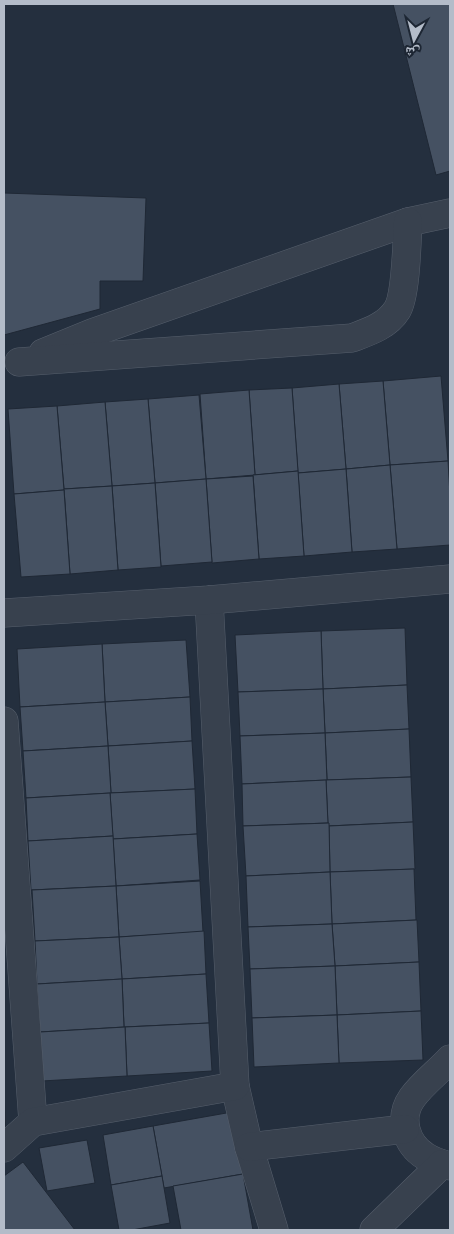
<svg xmlns="http://www.w3.org/2000/svg" width="454" height="1234" font-family="Helvetica,'Noto Naskh Arabic',sans-serif">
  <rect width="100%" height="100%" fill="#242f3e"/>
  <g fill="#455162" stroke="#1f2835">
    <path d="M 393,4 L 450,4 L 450,171 L 436,175 Z"/>
    <path d="M 4,193 L 146,198 L 143,281 L 100,281 L 100,309 L 4,335 Z"/>
    <path d="M 441,376 L 448,461 L 390,465 L 383,381 Z"/>
    <path d="M 383,381 L 390,465 L 346,469 L 339,384 Z"/>
    <path d="M 339,384 L 346,469 L 298,473 L 292,388 Z"/>
    <path d="M 292,388 L 298,471 L 255,475 L 249,390 Z"/>
    <path d="M 249,390 L 255,475 L 206,479 L 200,394 Z"/>
    <path d="M 199,395 L 206,479 L 155,483 L 148,399 Z"/>
    <path d="M 148,399 L 155,483 L 112,486 L 105,402 Z"/>
    <path d="M 105,402 L 112,486 L 64,489 L 57,406 Z"/>
    <path d="M 57,406 L 64,490 L 14,494 L 8,409 Z"/>
    <path d="M 448,461 L 450,495 L 450,545 L 397,549 L 390,465 Z"/>
    <path d="M 390,465 L 397,549 L 352,552 L 346,469 Z"/>
    <path d="M 346,469 L 352,552 L 304,556 L 298,473 Z"/>
    <path d="M 298,471 L 304,556 L 259,559 L 253,475 Z"/>
    <path d="M 253,476 L 259,559 L 212,563 L 206,479 Z"/>
    <path d="M 206,479 L 212,562 L 161,566 L 155,483 Z"/>
    <path d="M 155,483 L 161,567 L 118,570 L 112,486 Z"/>
    <path d="M 112,486 L 118,570 L 70,574 L 64,489 Z"/>
    <path d="M 64,490 L 70,574 L 21,577 L 14,494 Z"/>
    <path d="M 405,628 L 407,685 L 323,689 L 321,631 Z"/>
    <path d="M 321,631 L 323,689 L 238,692 L 235,635 Z"/>
    <path d="M 186,640 L 190,697 L 105,702 L 102,644 Z"/>
    <path d="M 102,644 L 105,702 L 20,707 L 17,649 Z"/>
    <path d="M 407,685 L 409,729 L 325,733 L 323,689 Z"/>
    <path d="M 323,689 L 325,733 L 240,736 L 238,692 Z"/>
    <path d="M 190,697 L 192,741 L 108,746 L 105,702 Z"/>
    <path d="M 105,702 L 108,746 L 23,751 L 20,707 Z"/>
    <path d="M 409,729 L 411,777 L 327,780 L 325,733 Z"/>
    <path d="M 325,733 L 327,780 L 242,784 L 240,736 Z"/>
    <path d="M 192,741 L 195,789 L 111,793 L 108,746 Z"/>
    <path d="M 108,746 L 111,793 L 26,798 L 23,751 Z"/>
    <path d="M 411,777 L 413,822 L 328,826 L 326,780 Z"/>
    <path d="M 326,780 L 328,823 L 243,826 L 242,784 Z"/>
    <path d="M 195,789 L 197,834 L 113,839 L 110,793 Z"/>
    <path d="M 110,793 L 113,836 L 28,841 L 26,798 Z"/>
    <path d="M 413,822 L 415,869 L 330,872 L 329,826 Z"/>
    <path d="M 329,823 L 330,872 L 246,876 L 243,826 Z"/>
    <path d="M 197,834 L 200,880 L 116,886 L 113,839 Z"/>
    <path d="M 113,836 L 116,886 L 31,890 L 28,841 Z"/>
    <path d="M 414,869 L 416,920 L 332,924 L 330,872 Z"/>
    <path d="M 330,872 L 332,924 L 248,927 L 246,876 Z"/>
    <path d="M 200,881 L 203,932 L 119,937 L 116,886 Z"/>
    <path d="M 116,886 L 119,937 L 35,941 L 32,890 Z"/>
    <path d="M 417,920 L 419,962 L 335,966 L 332,924 Z"/>
    <path d="M 332,924 L 335,966 L 250,969 L 248,927 Z"/>
    <path d="M 204,931 L 206,974 L 122,979 L 119,937 Z"/>
    <path d="M 119,937 L 122,979 L 37,984 L 35,941 Z"/>
    <path d="M 419,962 L 421,1011 L 337,1015 L 335,966 Z"/>
    <path d="M 335,966 L 337,1015 L 252,1018 L 250,969 Z"/>
    <path d="M 206,974 L 209,1023 L 124,1027 L 122,979 Z"/>
    <path d="M 122,979 L 124,1027 L 40,1032 L 37,984 Z"/>
    <path d="M 421,1011 L 423,1060 L 339,1063 L 337,1015 Z"/>
    <path d="M 337,1015 L 339,1063 L 254,1067 L 252,1018 Z"/>
    <path d="M 209,1023 L 212,1071 L 127,1076 L 125,1027 Z"/>
    <path d="M 125,1027 L 127,1076 L 42,1081 L 40,1032 Z"/>
    <path d="M 4,1092 L 6,1135 L 4,1135 Z"/>
    <path d="M 232,1112 L 243,1174 L 164,1188 L 153,1126 Z"/>
    <path d="M 153,1126 L 162,1176 L 111,1185 L 103,1135 Z"/>
    <path d="M 87,1140 L 95,1183 L 47,1191 L 39,1148 Z"/>
    <path d="M 23,1162 L 75,1230 L 4,1230 L 4,1176 Z"/>
    <path d="M 243,1174 L 253,1230 L 181,1230 L 173,1186 Z"/>
    <path d="M 162,1176 L 170,1223 L 132,1230 L 119,1230 L 111,1185 Z"/>
  </g>
  <g fill="none" stroke-linecap="round" stroke-linejoin="round">
    <defs>
      <g id="minor">
        <path d="M 43,353 L 92,333 L 408,222 L 450,213"/>
        <path d="M 19,362 L 352,338 C 368,332 387,326 397,310 C 406,296 407,241 408,222"/>
        <path d="M 4,721 L 33,1122"/>
        <path d="M 450,1059 C 438,1072 422,1084 412,1098 C 398,1118 406,1144 425,1156 C 432,1161 442,1164 450,1166"/>
        <path d="M 235,1086 L 249,1147 L 274,1230"/>
        <path d="M 249,1147 L 405,1129"/>
        <path d="M 4,1148 L 33,1122 L 235,1086 L 209,600"/>
        <path d="M 374,1230 L 442,1164"/>
      </g>
      <path id="tertiary" d="M 4,613 L 209,600 L 450,579"/>
    </defs>
    <use href="#minor" stroke="#565f6c" stroke-width="29"/>
    <use href="#tertiary" stroke="#565f6c" stroke-width="29"/>
    <use href="#minor" stroke="#38414e" stroke-width="28"/>
    <use href="#tertiary" stroke="#38414e" stroke-width="28"/>
  </g>
  <rect width="454" height="1234" fill="none" stroke="#b4bcc9" stroke-width="10"/>
  <g transform="translate(414 40) rotate(187)" stroke="#1d2633" stroke-width="4" paint-order="stroke">
  <path d="M0-4L9 19L0 12L-9 19Z" fill="#b4bcc9"/>
  <text y="-8" font-size="14" font-weight="bold" text-anchor="middle" fill="#b4bcc9">ش</text>
  </g>
</svg>
